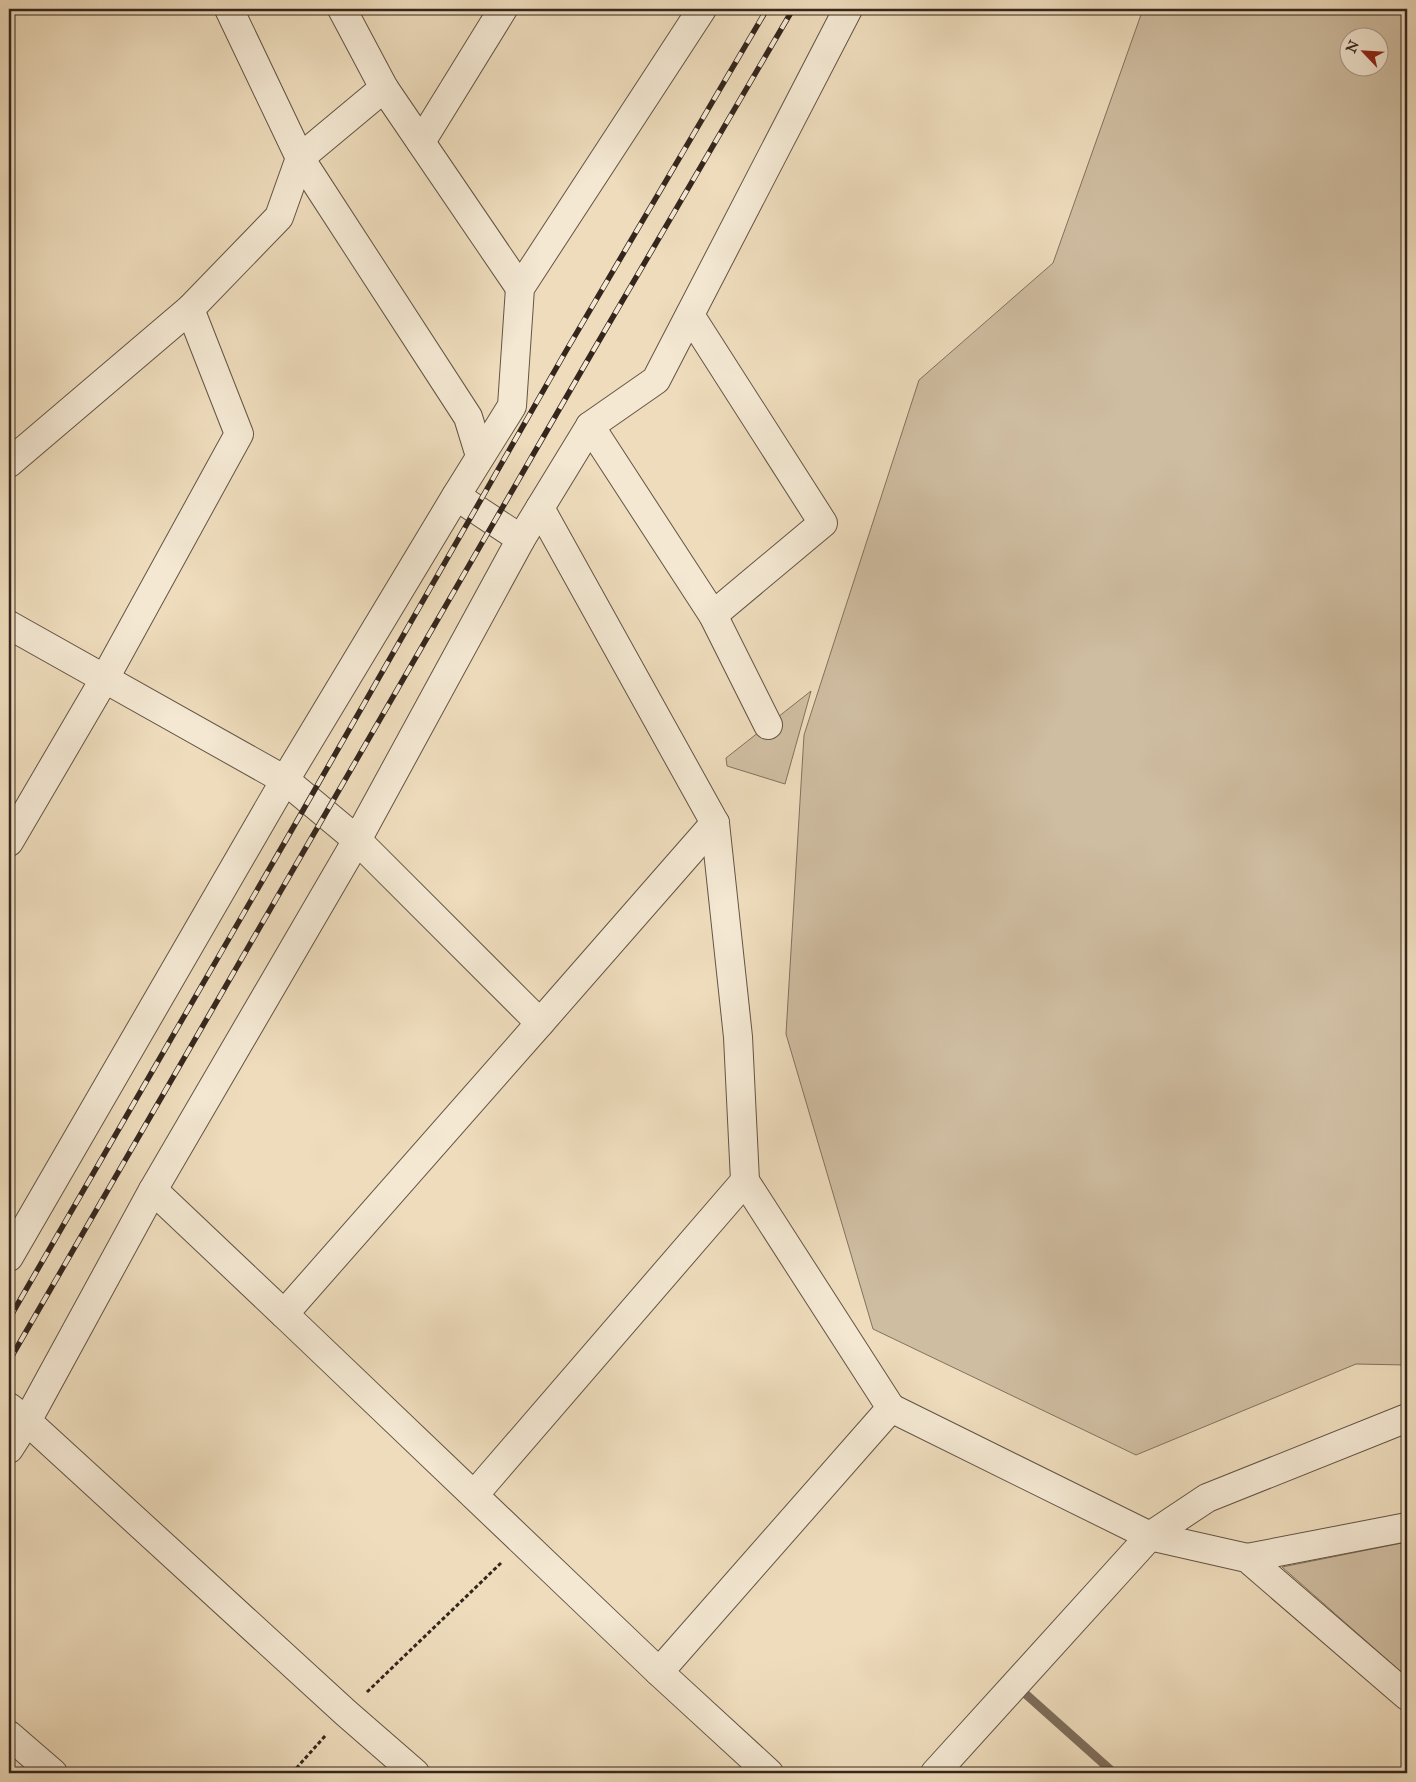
<svg xmlns="http://www.w3.org/2000/svg" width="1416" height="1782" font-family="'IM FELL Great Primer',serif">
  <rect width="100%" height="100%" fill="#eedcbc"/>
  <filter id="stains"><feTurbulence type="fractalNoise" baseFrequency=".004" numOctaves="4"/><feColorMatrix values="0 0 0 0 .2 0 0 0 0 .09 0 0 0 0 .02 0 0 0 .5 -.17"/></filter>
  <radialGradient id="worn" r=".72"><stop offset=".6" stop-color="#630" stop-opacity="0"/><stop offset="1" stop-color="#630" stop-opacity=".3"/></radialGradient>
  <g fill="#cfbda1" stroke="#82725f" fill-rule="evenodd">
    <path d="M 1143,9 L 1407,9 L 1407,1365 L 1356,1364 L 1136,1455 L 873,1329 L 786,1034 L 804,735 L 919,380 L 1053,263 ZM 1348,38 L 1378,38 L 1378,68 L 1348,68 Z"/>
    <path d="M 811,691 L 785,784 L 727,766 L 726,758 Z"/>
    <path d="M 1407,1542 L 1407,1677 L 1282,1567 Z"/>
  </g>
  <g fill="none" stroke-linecap="round" stroke-linejoin="round">
    <path stroke="#7e6e5c" stroke-width="9" d="M 1020,1689 L 1114,1773"/>
    <defs>
      <g id="minor">
        <path d="M 229,9 L 300,158 L 468,417 L 480,456"/>
        <path d="M 342,9 L 384,88 L 520,288"/>
        <path d="M 421,142 L 503,9"/>
        <path d="M 590,426 L 713,615 L 823,523 L 690,315"/>
        <path d="M 9,463 L 190,309 L 279,217 L 300,158 L 384,88"/>
        <path d="M 456,496 L 521,539"/>
        <path d="M 713,615 L 768,725"/>
        <path d="M 9,625 L 285,780 L 357,840 L 540,1023 L 284,1314 L 659,1672 L 769,1773"/>
        <path d="M 9,842 L 105,678 L 239,434 L 190,309"/>
        <path d="M 540,1023 L 715,823 L 540,508"/>
        <path d="M 153,1190 L 284,1314"/>
        <path d="M 9,1257 L 285,780 L 456,496 L 512,406 L 520,288 L 702,9"/>
        <path d="M 891,1408 L 1150,1536 L 1247,1558 L 1407,1696"/>
        <path d="M 9,1449 L 27,1421 L 153,1190 L 357,840 L 521,539 L 590,426 L 656,380 L 848,9"/>
        <path d="M 474,1495 L 745,1181 L 738,1037 L 715,823"/>
        <path d="M 1247,1558 L 1407,1527"/>
        <path d="M 659,1672 L 891,1408 L 745,1181"/>
        <path d="M 9,1735 L 53,1773"/>
      </g>
      <g id="tertiary">
        <path d="M 9,1407 L 27,1421 L 346,1713 L 415,1773"/>
        <path d="M 935,1773 L 1150,1536 L 1207,1498 L 1407,1418"/>
      </g>
    </defs>
    <use href="#minor" stroke="#635445" stroke-width="30"/>
    <use href="#tertiary" stroke="#635445" stroke-width="30"/>
    <g stroke="#35261d" stroke-width="3" stroke-dasharray="4 2.5" stroke-linecap="butt">
      <path d="M 367,1692 L 501,1563"/>
      <path d="M 292,1773 L 326,1735"/>
    </g>
    <use href="#minor" stroke="#f4e8d3" stroke-width="28"/>
    <use href="#tertiary" stroke="#f4e8d3" stroke-width="28"/>
    <defs>
      <g id="rail">
        <path d="M 9,1319 L 286,840 L 566,351 L 767,9"/>
        <path d="M 9,1361 L 586,363 L 793,9"/>
      </g>
    </defs>
    <use href="#rail" stroke="#35261d" stroke-width="5.5"/>
    <use href="#rail" stroke="#f4e8d3" stroke-width="4" stroke-dasharray="11" stroke-linecap="butt"/>
  </g>
  <rect width="1416" height="1782" fill="none" stroke="#eedcbc" stroke-width="30"/>
  <rect x="10" y="10" width="1396" height="1762" fill="none" stroke="#35261d" stroke-width="2.5"/>
  <rect x="15" y="15" width="1386" height="1752" fill="none" stroke="#35261d"/>
  <g transform="translate(1364 52) rotate(295)"><circle r="24" fill="#f4e8d3" stroke="#a89a8a"/>
  <path d="M0-4L9 19L0 12L-9 19Z" fill="#8f2418"/>
  <text y="-8" font-size="14" font-weight="bold" text-anchor="middle" fill="#35261d">N</text>
  </g>
  <rect width="100%" height="100%" filter="url(#stains)"/>
  <rect width="100%" height="100%" fill="url(#worn)"/>
</svg>
